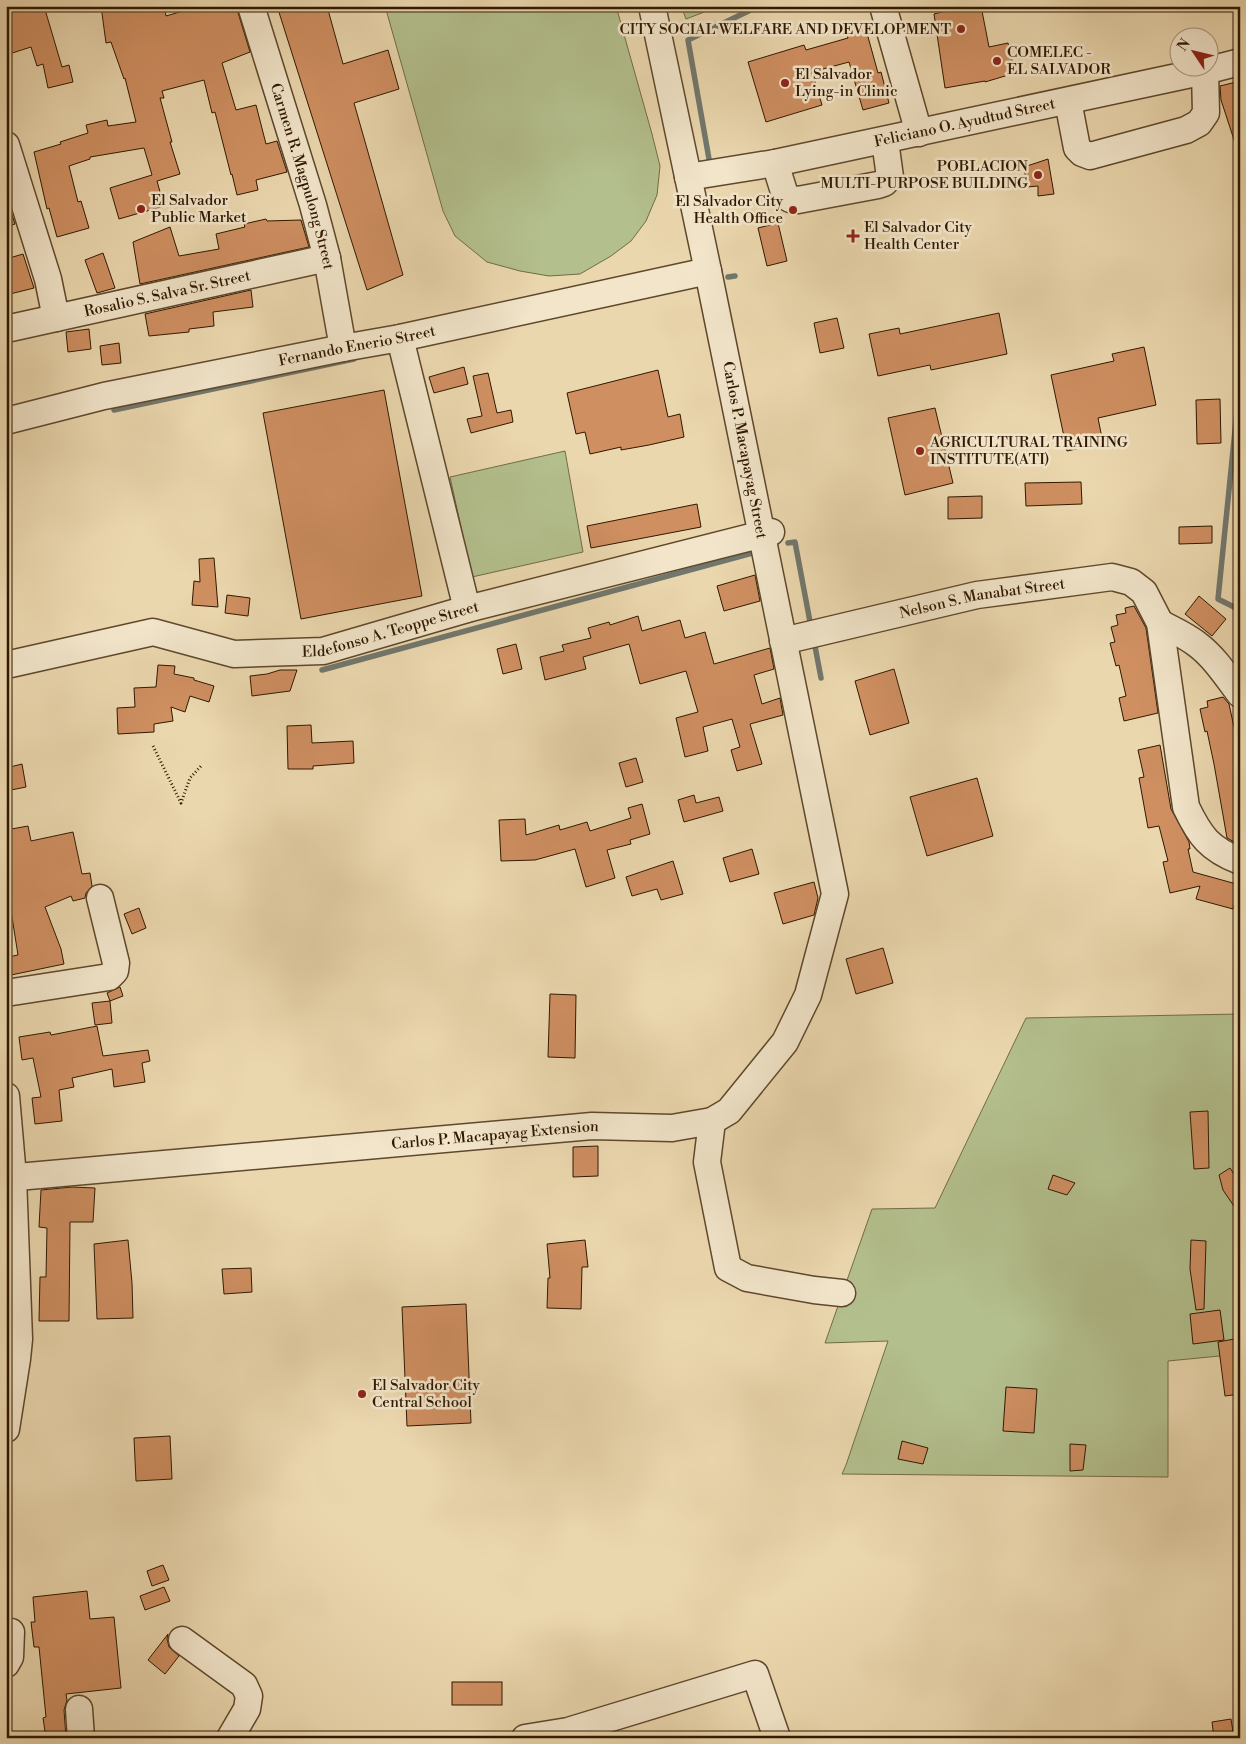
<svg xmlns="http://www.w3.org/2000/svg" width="1246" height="1744" font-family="'Libre Bodoni',serif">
  <rect width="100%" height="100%" fill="#ebd7ae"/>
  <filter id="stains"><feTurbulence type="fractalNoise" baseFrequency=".004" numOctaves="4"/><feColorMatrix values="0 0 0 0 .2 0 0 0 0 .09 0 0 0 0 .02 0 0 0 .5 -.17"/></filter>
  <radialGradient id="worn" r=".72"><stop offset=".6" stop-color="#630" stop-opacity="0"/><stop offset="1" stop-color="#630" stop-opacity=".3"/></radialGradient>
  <g fill="#b3bf8d" stroke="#716c46">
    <path d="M 385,6 L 616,6 L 652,134 L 660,166 L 657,195 L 646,221 L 631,241 L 611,256 L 580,274 L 549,276 L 520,271 L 487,262 L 455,236 L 443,211 Z"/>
    <path d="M 681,6 L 720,6 L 686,19 Z"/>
    <path d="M 565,451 L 583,552 L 472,577 L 450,477 Z"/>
    <path d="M 1240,1014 L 1240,1354 L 1168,1361 L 1168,1477 L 842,1474 L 846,1465 L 888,1341 L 825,1343 L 872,1209 L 935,1208 L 1026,1018 Z"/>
  </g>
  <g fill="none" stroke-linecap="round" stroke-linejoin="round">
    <g stroke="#72776d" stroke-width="5.5">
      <path d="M 709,159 L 688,40 L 759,6"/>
      <path d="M 728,277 L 735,276"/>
      <path d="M 1240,381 L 1218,599 L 1240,610"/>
      <path d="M 114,410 L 354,359"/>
      <path d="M 788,543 L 795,542 L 811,627"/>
      <path d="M 814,641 L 821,678"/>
      <path d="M 322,670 L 756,552"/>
    </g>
  </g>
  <g fill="#cf8f61" stroke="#2f1800">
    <path d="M 6,6 L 44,6 L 62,67 L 69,65 L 73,82 L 48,88 L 43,64 L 37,66 L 31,47 L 6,55 Z"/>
    <path d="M 101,6 L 164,6 L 166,16 L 200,6 L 236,6 L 250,52 L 222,63 L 236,110 L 256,105 L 266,144 L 277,141 L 287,172 L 256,180 L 258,190 L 237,195 L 232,174 L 231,175 L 215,112 L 212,113 L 204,80 L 162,91 L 164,98 L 160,98 L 172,142 L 170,142 L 180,174 L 157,181 L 164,206 L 119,219 L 110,188 L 152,175 L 144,148 L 90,157 L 90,159 L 69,166 L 78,202 L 81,201 L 89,228 L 57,237 L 49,208 L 47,209 L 34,152 L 61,144 L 60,142 L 88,133 L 86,125 L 107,120 L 108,126 L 136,122 L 125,78 L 124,79 L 111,42 L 106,43 Z"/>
    <path d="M 277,6 L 327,6 L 343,64 L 388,50 L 399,89 L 354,103 L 403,275 L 367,290 Z"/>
    <path d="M 965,6 L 981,6 L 989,47 L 1008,43 L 1015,73 L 985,82 L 985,81 L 945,88 L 934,14 Z"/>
    <path d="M 865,26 L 878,73 L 881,72 L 889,103 L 863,110 L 849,62 L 812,72 L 822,105 L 766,122 L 748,62 L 804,45 L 806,50 L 848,38 L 846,32 Z"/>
    <path d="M 1240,81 L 1240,149 L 1237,149 L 1221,100 L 1220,86 Z"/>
    <path d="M 1048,159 L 1054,194 L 1038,196 L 1038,186 L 1027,187 L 1024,167 Z"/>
    <path d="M 6,196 L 15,224 L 6,227 Z"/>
    <path d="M 266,219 L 267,221 L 301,220 L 309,247 L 140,284 L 133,242 L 170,227 L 179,256 L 219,249 L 216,234 L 245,227 L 244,224 Z"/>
    <path d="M 778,223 L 787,261 L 767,266 L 758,228 Z"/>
    <path d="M 103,253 L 115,288 L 97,293 L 85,260 Z"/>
    <path d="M 23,254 L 34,288 L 6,295 L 6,259 Z"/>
    <path d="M 251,290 L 253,307 L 213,312 L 214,326 L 189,329 L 189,332 L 149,336 L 145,314 Z"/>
    <path d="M 999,313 L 1007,354 L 931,370 L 930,365 L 878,376 L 869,334 L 899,328 L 900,334 Z"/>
    <path d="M 837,318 L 844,348 L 820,353 L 814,323 Z"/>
    <path d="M 89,329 L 91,349 L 68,352 L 66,332 Z"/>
    <path d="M 119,343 L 121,363 L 102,365 L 100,346 Z"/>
    <path d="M 1144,347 L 1156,405 L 1098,418 L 1103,443 L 1067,451 L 1051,375 L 1114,361 L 1112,354 Z"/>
    <path d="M 464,367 L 468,384 L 434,393 L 429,377 Z"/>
    <path d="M 658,370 L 668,417 L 680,414 L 684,437 L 649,445 L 621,450 L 621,447 L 590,454 L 585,432 L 576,434 L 567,393 Z"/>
    <path d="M 488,373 L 497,413 L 511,410 L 513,422 L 471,433 L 467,419 L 482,416 L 473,376 Z"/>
    <path d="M 384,390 L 422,596 L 301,619 L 263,413 Z"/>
    <path d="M 1220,399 L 1221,443 L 1197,444 L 1196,400 Z"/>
    <path d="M 935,408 L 953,483 L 905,495 L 888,418 Z"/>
    <path d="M 1081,482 L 1082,504 L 1026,506 L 1025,483 Z"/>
    <path d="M 982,496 L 982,518 L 948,519 L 948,497 Z"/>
    <path d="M 697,504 L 701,527 L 591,548 L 587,526 Z"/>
    <path d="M 1212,526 L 1212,543 L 1179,544 L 1179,527 Z"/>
    <path d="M 214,558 L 218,607 L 192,605 L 194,581 L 200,582 L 199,559 Z"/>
    <path d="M 755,575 L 760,601 L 724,611 L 717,586 Z"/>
    <path d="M 227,595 L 250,598 L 248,616 L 225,613 Z"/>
    <path d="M 1199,596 L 1226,619 L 1212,636 L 1185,614 Z"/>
    <path d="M 1134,606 L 1146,628 L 1158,713 L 1124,721 L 1119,698 L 1126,696 L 1119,665 L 1116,666 L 1110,643 L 1115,642 L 1111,627 L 1118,625 L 1116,615 L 1126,613 L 1125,608 Z"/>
    <path d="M 638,616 L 642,631 L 680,620 L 685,638 L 705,632 L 714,664 L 770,648 L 774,669 L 754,675 L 762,704 L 780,698 L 783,715 L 750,724 L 762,764 L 737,771 L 731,750 L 740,747 L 732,719 L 703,727 L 708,751 L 685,757 L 676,718 L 698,712 L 686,671 L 640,684 L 629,644 L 583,657 L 586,669 L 545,680 L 540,657 L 564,651 L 562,645 L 591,638 L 588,628 L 609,622 L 610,625 Z"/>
    <path d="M 516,644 L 522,669 L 503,674 L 497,649 Z"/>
    <path d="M 158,665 L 175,666 L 174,674 L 194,678 L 194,680 L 214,686 L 209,702 L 190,696 L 185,712 L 171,707 L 173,721 L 154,724 L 154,732 L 118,734 L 117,708 L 135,707 L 134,688 L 156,687 Z"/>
    <path d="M 894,669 L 909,723 L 870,735 L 855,681 Z"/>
    <path d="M 280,670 L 297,670 L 290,691 L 252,696 L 250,676 L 267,674 Z"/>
    <path d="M 1223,697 L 1229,704 L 1234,727 L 1240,726 L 1240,751 L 1235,752 L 1240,777 L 1240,845 L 1227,838 L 1214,764 L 1207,731 L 1205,732 L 1200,709 L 1208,707 L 1207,701 Z"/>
    <path d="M 311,725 L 312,743 L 353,741 L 354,763 L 313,766 L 313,769 L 288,769 L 287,726 Z"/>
    <path d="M 1160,745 L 1171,809 L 1189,842 L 1190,849 L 1188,849 L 1193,872 L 1240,885 L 1233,909 L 1196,899 L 1200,886 L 1170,893 L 1163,862 L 1168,861 L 1159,826 L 1148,828 L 1139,778 L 1144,777 L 1138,750 Z"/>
    <path d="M 636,758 L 643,782 L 626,787 L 619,763 Z"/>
    <path d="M 22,764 L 26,787 L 6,791 L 6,768 Z"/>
    <path d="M 977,778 L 993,836 L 927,856 L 910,797 Z"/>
    <path d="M 694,795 L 696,803 L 719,797 L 723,811 L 684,822 L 678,800 Z"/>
    <path d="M 642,804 L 650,834 L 630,840 L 631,844 L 607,850 L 615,878 L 586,887 L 575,849 L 535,860 L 501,861 L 499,820 L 525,819 L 526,835 L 559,825 L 560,830 L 587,822 L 590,831 L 631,818 L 628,808 Z"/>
    <path d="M 28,826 L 31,841 L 73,832 L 82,874 L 90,873 L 92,886 L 86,893 L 85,898 L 73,901 L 71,896 L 45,907 L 61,949 L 64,964 L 11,975 L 8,957 L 18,955 L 6,879 L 6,830 Z"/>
    <path d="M 752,849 L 759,874 L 730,882 L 723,858 Z"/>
    <path d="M 673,861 L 683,894 L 661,900 L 657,889 L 632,896 L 626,877 Z"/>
    <path d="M 814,882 L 818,898 L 814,915 L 783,924 L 774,893 Z"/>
    <path d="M 139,908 L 146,928 L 132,934 L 124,914 Z"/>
    <path d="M 883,948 L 893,983 L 856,994 L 846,959 Z"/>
    <path d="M 120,987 L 123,996 L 110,1001 L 107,993 Z"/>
    <path d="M 550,994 L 576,995 L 575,1058 L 548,1057 Z"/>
    <path d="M 110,1001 L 112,1023 L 95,1025 L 92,1003 Z"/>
    <path d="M 97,1026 L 103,1056 L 148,1050 L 150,1061 L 142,1063 L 145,1082 L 114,1087 L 112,1069 L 72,1078 L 74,1087 L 59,1090 L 62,1121 L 35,1124 L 32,1098 L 41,1097 L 33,1058 L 22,1060 L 19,1037 L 50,1032 L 51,1035 Z"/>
    <path d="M 1208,1111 L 1209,1168 L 1194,1169 L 1190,1112 Z"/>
    <path d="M 598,1146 L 598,1176 L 573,1177 L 573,1147 Z"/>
    <path d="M 1230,1168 L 1240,1183 L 1240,1215 L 1223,1190 L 1219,1175 Z"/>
    <path d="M 1053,1175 L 1075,1183 L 1067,1195 L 1048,1189 Z"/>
    <path d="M 72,1187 L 95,1188 L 93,1222 L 70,1222 L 69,1321 L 39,1321 L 40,1277 L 46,1277 L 47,1228 L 39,1227 L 41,1190 Z"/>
    <path d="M 128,1240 L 132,1283 L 133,1318 L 97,1319 L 94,1244 Z"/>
    <path d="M 585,1240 L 588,1267 L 582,1267 L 581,1309 L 547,1308 L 548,1278 L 550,1278 L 547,1244 Z"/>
    <path d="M 1191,1240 L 1206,1241 L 1204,1309 L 1196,1310 L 1190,1269 Z"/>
    <path d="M 251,1268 L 252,1292 L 224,1294 L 222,1269 Z"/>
    <path d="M 466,1304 L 471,1423 L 407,1426 L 402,1307 Z"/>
    <path d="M 1220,1310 L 1224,1340 L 1193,1344 L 1190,1314 Z"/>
    <path d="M 1240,1338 L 1240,1394 L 1225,1396 L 1218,1342 Z"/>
    <path d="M 1006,1387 L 1037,1389 L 1034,1433 L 1003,1431 Z"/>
    <path d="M 170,1436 L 172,1479 L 136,1481 L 134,1438 Z"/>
    <path d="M 902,1441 L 928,1448 L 923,1464 L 898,1459 Z"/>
    <path d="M 1070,1444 L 1086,1445 L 1083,1470 L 1070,1471 Z"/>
    <path d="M 163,1565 L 169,1580 L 152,1586 L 147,1571 Z"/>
    <path d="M 164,1587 L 170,1601 L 145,1610 L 140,1596 Z"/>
    <path d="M 87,1591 L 90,1619 L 114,1617 L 121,1688 L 66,1694 L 67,1700 L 64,1710 L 66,1738 L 46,1738 L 43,1718 L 46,1717 L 39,1647 L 34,1647 L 31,1622 L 35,1622 L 33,1597 Z"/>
    <path d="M 168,1634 L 167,1639 L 169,1647 L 179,1656 L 165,1674 L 148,1660 Z"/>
    <rect x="452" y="1682" width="50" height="23"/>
    <path d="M 1231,1719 L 1234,1738 L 1214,1738 L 1212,1722 Z"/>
  </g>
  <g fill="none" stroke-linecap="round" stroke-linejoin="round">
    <defs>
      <g id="minor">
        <path id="s1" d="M 251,6 L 313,205 L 327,258 L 343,348"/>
        <path d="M 883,6 L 919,133"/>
        <path d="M 1068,101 L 1077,148 L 1082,153 L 1090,156 L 1186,130 L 1199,123 L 1206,113 L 1205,71"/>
        <path d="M 6,145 L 48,279 L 56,318"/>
        <path d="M 775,163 L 785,195 L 790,199 L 798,200 L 878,185 L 884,183 L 890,177 L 885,141"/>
        <path id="s2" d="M 688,177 L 775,163 L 1205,71 L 1240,62"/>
        <path id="s3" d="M 6,329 L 327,258"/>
        <path d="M 400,338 L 467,609"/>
        <path id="s4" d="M 6,421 L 104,396 L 343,348 L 400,338 L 708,271"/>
        <path d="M 1160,623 C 1173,630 1187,636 1198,645 C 1215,658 1227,677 1240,694"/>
        <path id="s5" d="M 783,641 L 977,595 L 1112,577 L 1131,582 L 1144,592 L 1160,623 L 1186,807 C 1200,836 1209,849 1240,861"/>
        <path id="s6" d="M 6,665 L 153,632 L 234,654 L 323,651 L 467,609 L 771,532"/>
        <path d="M 6,993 L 109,977 L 115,971 L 116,963 L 100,898"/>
        <path d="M 6,1096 L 13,1177 L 19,1339 L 17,1359 L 6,1429"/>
        <path d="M 712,1121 L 707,1162 L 728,1268 L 747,1278 L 814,1290 L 842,1293"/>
        <path id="s7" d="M 6,1178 L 592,1126 L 672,1128 L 712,1121 L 729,1111 L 785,1042 L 808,995 L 835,894 L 708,271 L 652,6"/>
        <path d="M 182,1640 L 244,1685 L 249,1696 L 247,1709 L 230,1738"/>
        <path d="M 6,1664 L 10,1657 L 11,1632"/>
        <path d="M 79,1709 L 81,1738"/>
        <path d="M 525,1738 L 568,1731 L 755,1674 L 777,1738"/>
      </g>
    </defs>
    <use href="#minor" stroke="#5e482c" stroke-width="29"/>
    <path stroke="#2f1800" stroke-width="3" stroke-dasharray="1 2.5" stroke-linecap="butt" d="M 153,746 L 181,803 L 190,778 L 202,765"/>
    <use href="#minor" stroke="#f2e5ca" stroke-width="26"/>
  </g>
  <g fill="#8f2418" stroke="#f2e5ca" stroke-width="2">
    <circle cx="961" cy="29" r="5"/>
    <circle cx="997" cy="61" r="5"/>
    <circle cx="785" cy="83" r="5"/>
    <circle cx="1038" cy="175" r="5"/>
    <circle cx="141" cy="209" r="5"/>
    <circle cx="793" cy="210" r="5"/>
    <path d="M850.5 228.5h5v5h5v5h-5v5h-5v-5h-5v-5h5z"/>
    <circle cx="920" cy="451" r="5"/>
    <circle cx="362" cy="1394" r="5"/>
  </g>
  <g text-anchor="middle" stroke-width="5" stroke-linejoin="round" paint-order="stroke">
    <g font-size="15" fill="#2f1800" stroke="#f2e5ca" text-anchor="start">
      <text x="951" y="34" text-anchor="end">CITY SOCIAL WELFARE AND DEVELOPMENT</text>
      <text x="1007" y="57">COMELEC -<tspan x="1007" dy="17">EL SALVADOR</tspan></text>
      <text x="795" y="79">El Salvador<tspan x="795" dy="17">Lying-in Clinic</tspan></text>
      <text x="1028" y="171" text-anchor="end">POBLACION<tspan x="1028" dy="17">MULTI-PURPOSE BUILDING</tspan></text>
      <text x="151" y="205">El Salvador<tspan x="151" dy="17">Public Market</tspan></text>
      <text x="783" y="206" text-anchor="end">El Salvador City<tspan x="783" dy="17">Health Office</tspan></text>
      <text x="864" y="232">El Salvador City<tspan x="864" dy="17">Health Center</tspan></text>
      <text x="930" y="447">AGRICULTURAL TRAINING<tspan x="930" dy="17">INSTITUTE(ATI)</tspan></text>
      <text x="372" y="1390">El Salvador City<tspan x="372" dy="17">Central School</tspan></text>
    </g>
    <g font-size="15" fill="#2f1800" stroke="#f2e5ca">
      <text dy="5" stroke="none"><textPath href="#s2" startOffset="282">Feliciano O. Ayudtud Street</textPath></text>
      <text dy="5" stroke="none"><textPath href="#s1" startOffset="178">Carmen R. Magpulong Street</textPath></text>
      <text dy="5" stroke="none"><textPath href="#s3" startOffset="165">Rosalio S. Salva Sr. Street</textPath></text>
      <text dy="5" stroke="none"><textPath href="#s4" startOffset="359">Fernando Enerio Street</textPath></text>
      <text transform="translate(745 450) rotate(79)" y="5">Carlos P. Macapayag Street</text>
      <text dy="5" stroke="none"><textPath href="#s5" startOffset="204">Nelson S. Manabat Street</textPath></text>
      <text dy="5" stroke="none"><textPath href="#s6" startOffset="394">Eldefonso A. Teoppe Street</textPath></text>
      <text dy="5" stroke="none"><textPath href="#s7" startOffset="491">Carlos P. Macapayag Extension</textPath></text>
    </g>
  </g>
  <rect width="1246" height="1744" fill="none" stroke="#ebd7ae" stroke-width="25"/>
  <rect x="8" y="8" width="1231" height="1729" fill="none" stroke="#2f1800" stroke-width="2.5"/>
  <rect x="12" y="12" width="1221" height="1719" fill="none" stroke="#2f1800"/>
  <g transform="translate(1194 52) rotate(305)"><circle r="24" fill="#f2e5ca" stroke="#a49379"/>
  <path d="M0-4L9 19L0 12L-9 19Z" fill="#8f2418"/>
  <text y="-8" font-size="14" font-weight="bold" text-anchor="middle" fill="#2f1800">N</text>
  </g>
  <rect width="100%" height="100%" filter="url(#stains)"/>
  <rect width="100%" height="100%" fill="url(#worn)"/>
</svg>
